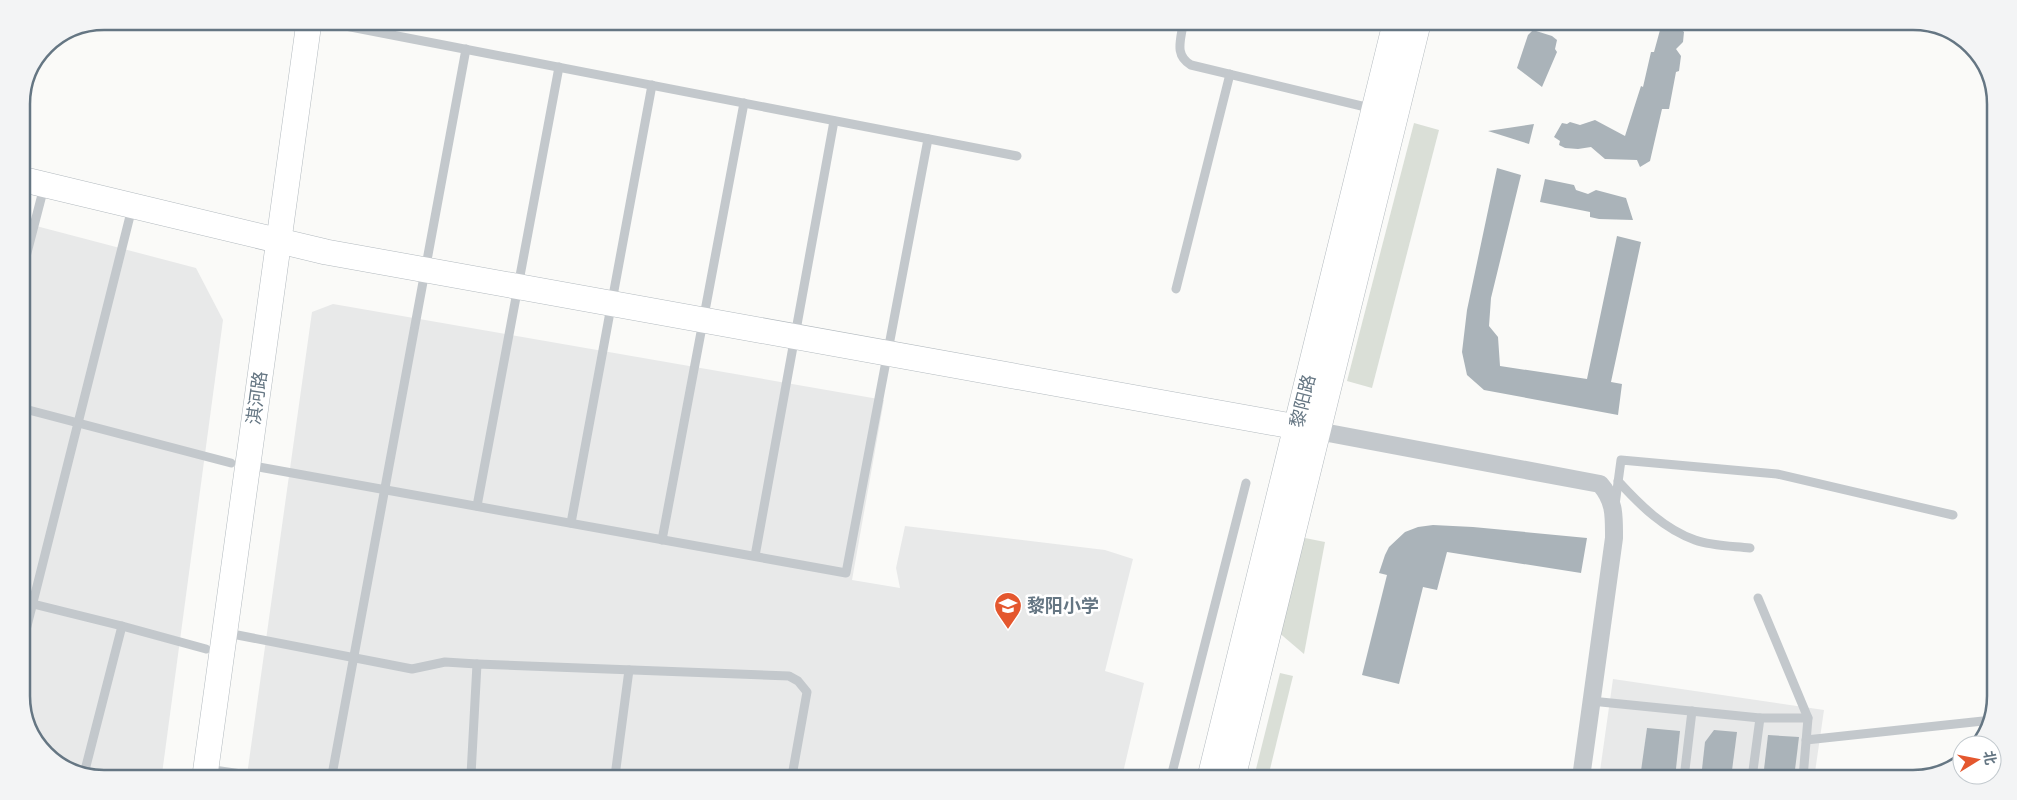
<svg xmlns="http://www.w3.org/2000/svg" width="2017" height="800" font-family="'Fira Sans','Noto Sans SC',sans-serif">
  <rect width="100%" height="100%" fill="#fafaf8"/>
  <g fill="#e8e9e9">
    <path d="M 21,222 L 196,268 L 223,320 L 162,774 L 77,774 L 39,747 L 21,702 Z"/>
    <path d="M 333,304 L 884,400 L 852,580 L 900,588 L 896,568 L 905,526 L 1105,550 L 1133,559 L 1105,671 L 1144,683 L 1122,777 L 247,775 L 312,312 Z"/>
    <path d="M 1613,679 L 1824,710 L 1814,779 L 1599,778 Z"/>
  </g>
  <g fill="#dadfd7">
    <path d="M 1414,123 L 1439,130 L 1372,388 L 1347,381 Z"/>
    <path d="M 1295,536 L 1325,542 L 1304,654 L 1277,631 Z"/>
    <path d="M 1280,673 L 1293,676 L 1268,777 L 1254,777 Z"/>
  </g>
  <g fill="#aab3b9">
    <path d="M 1670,26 L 1678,26 L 1684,32 L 1683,42 L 1676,49 L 1681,56 L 1679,71 L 1676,72 L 1669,109 L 1662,109 L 1650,161 L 1640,167 L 1637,160 L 1605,159 L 1591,147 L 1578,149 L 1565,148 L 1559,145 L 1560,141 L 1554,137 L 1562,123 L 1567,124 L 1570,122 L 1580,125 L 1595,120 L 1625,136 L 1641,86 L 1643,87 L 1651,52 L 1654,52 L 1660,30 Z"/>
    <path d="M 1533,30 L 1552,36 L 1557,40 L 1555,49 L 1557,52 L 1542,87 L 1517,68 L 1528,35 Z"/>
    <path d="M 1534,124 L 1529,144 L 1488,131 Z"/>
    <path d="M 1497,168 L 1521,175 L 1491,298 L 1489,326 L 1498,337 L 1500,366 L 1587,379 L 1617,236 L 1641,242 L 1611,382 L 1622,384 L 1618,415 L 1484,390 L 1467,375 L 1462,352 L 1467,310 Z"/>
    <path d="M 1545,179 L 1574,185 L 1576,190 L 1588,194 L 1596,190 L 1626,198 L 1633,220 L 1599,219 L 1590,217 L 1590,212 L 1540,202 Z"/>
    <path d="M 1433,525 L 1473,527 L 1587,538 L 1581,573 L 1447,552 L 1437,590 L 1423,587 L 1399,684 L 1362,675 L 1387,575 L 1379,573 L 1385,555 L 1389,547 L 1405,532 L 1418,527 Z"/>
    <path d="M 1647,728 L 1680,731 L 1675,778 L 1640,778 Z"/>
    <path d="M 1714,730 L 1737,732 L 1731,778 L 1701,778 L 1705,742 Z"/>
    <path d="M 1768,735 L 1799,737 L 1794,778 L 1763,778 Z"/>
  </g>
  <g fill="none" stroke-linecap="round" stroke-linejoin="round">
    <defs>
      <g id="secondary">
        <path d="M 21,179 L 326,252 L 1297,427"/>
        <path d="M 205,775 L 309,22"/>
        <path d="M 1210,777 L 1395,24"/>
        <path d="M 1233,777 L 1418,24"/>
      </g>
    </defs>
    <use href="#secondary" stroke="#b3babf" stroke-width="26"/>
    <g stroke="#c3c8cc" stroke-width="9">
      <path d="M 325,22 L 1017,156"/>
      <path d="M 1183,24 C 1181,40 1174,55 1191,65 L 1374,109"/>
      <path d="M 21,276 L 44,187"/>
      <path d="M 1176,289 L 1230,74"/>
      <path d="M 21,408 L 231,463"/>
      <path d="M 248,465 L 846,573 L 928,139"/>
      <path d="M 1618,481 C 1640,505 1664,529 1695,540 C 1712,546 1732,546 1750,548"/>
      <path d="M 1615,505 L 1621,460 L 1777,474 L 1953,515"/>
      <path d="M 477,506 L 559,67"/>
      <path d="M 571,523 L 652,85"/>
      <path d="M 662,540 L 744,103"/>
      <path d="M 755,556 L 834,121"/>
      <path d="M 1758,598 L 1808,718 L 1803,778"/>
      <path d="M 21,601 L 122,626"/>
      <path d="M 227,633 L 412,669 L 445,662 L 477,664"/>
      <path d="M 21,650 L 132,208"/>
      <path d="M 1591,701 L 1760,718 L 1808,718"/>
      <path d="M 1806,740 L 1983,721"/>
      <path d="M 207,769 L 248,775"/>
      <path d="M 84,774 L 122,626 L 206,649"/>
      <path d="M 332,775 L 466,49"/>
      <path d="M 471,775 L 477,664 L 789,676 L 798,681 L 807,692 L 792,776"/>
      <path d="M 615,776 L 629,670"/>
      <path d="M 1171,777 L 1246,483"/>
      <path d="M 1684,778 L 1692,711"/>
      <path d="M 1752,778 L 1760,718"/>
    </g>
    <path stroke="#c3c8cc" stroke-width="18" d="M 1307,429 L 1600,484 C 1615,501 1614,516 1614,538 L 1581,778"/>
    <use href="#secondary" stroke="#fff" stroke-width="25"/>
  </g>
  <defs>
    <symbol id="school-pin" viewBox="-11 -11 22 30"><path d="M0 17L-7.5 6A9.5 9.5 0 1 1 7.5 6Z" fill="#e4572e" stroke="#fff"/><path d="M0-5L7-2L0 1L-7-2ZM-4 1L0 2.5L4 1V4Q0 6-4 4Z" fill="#fff"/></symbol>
  </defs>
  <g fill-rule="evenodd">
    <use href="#school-pin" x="992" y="590" width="32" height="43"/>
  </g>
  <g text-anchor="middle" stroke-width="5" stroke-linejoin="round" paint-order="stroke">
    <g font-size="18" fill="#657683" stroke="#fff">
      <text transform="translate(257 398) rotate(-82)" y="6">淇河路</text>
      <text transform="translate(1303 401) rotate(-76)" y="6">黎阳路</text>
    </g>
    <g font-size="18" font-weight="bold" fill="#657683" stroke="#fff" text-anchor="start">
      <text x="1027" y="612">黎阳小学</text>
    </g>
  </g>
  <path d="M0 0H2017V800H0ZM104 30H1913A74 74 0 0 1 1987 104V696A74 74 0 0 1 1913 770H104A74 74 0 0 1 30 696V104A74 74 0 0 1 104 30Z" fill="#f3f4f5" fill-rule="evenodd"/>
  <path fill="none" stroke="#657683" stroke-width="2.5" d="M104 30H1913A74 74 0 0 1 1987 104V696A74 74 0 0 1 1913 770H104A74 74 0 0 1 30 696V104A74 74 0 0 1 104 30Z"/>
  <g transform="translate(1977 760) rotate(80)"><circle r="24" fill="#ffffff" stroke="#c1c8cd"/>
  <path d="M0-4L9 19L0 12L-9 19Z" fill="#e4572e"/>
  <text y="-8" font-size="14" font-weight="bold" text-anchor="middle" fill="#657683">北</text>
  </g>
</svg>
